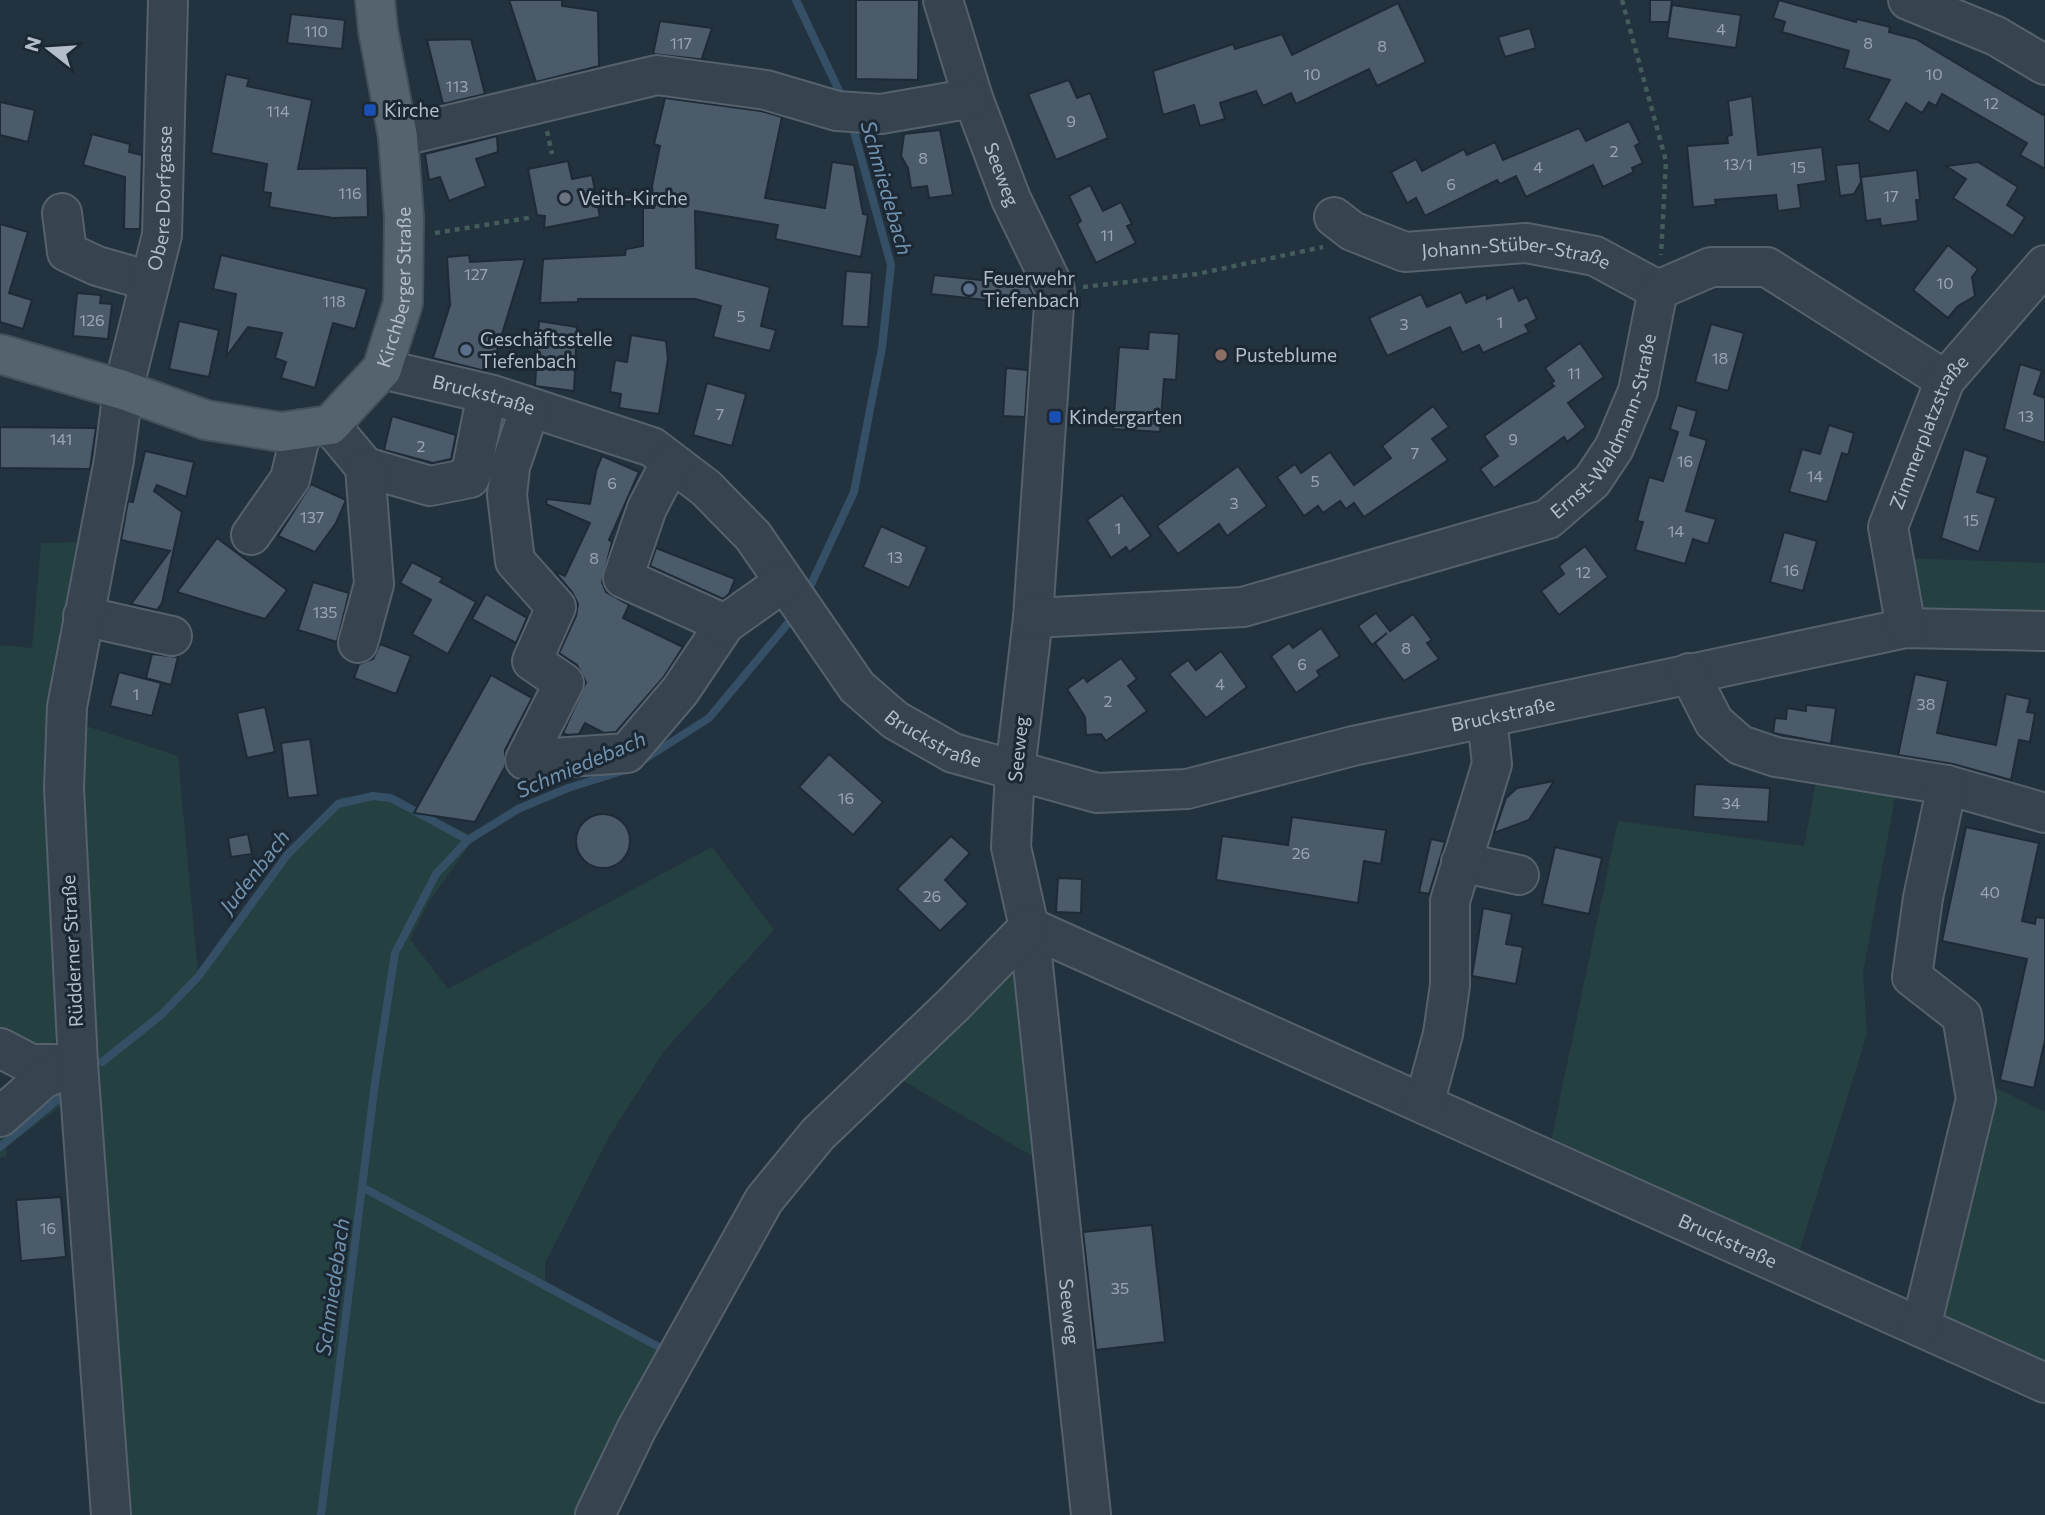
<svg xmlns="http://www.w3.org/2000/svg" width="2045" height="1515" font-family="Commissioner,sans-serif">
  <rect width="100%" height="100%" fill="#23323f"/>
  <g fill="#254040">
    <path d="M 86,542 L 60,1029 L 53,1044 L 43,1049 L 0,1042 L 0,645 L 32,648 L 41,543 Z"/>
    <path d="M 1901,558 L 2045,563 L 2045,619 L 1934,614 L 1917,602 Z"/>
    <path d="M 80,724 L 178,756 L 198,974 L 277,861 L 341,797 L 387,795 L 475,837 L 430,900 L 410,939 L 448,989 L 712,847 L 774,930 L 664,1051 L 610,1135 L 545,1263 L 545,1283 L 672,1352 L 583,1515 L 126,1515 L 95,1097 Z"/>
    <path d="M 1817,776 L 1896,792 L 1863,973 L 1867,1034 L 1797,1258 L 1550,1146 L 1618,821 L 1804,846 Z"/>
    <path d="M 1010,953 L 1017,972 L 1046,1164 L 895,1076 Z"/>
    <path d="M 49,1081 L 68,1096 L 61,1106 L 6,1147 L 7,1156 L 0,1158 L 0,1126 Z"/>
    <path d="M 1992,1086 L 2045,1112 L 2045,1369 L 1936,1319 Z"/>
  </g>
  <g fill="none" stroke-linecap="round" stroke-linejoin="round">
    <g stroke="#355066" stroke-width="8">
      <path d="M 796,0 L 843,99"/>
      <path d="M 807,593 L 854,492 L 882,348 L 891,265 L 851,121"/>
      <path d="M 640,762 L 709,718 L 794,616"/>
      <path d="M 102,1062 L 161,1015 L 198,977 L 287,855 L 338,804 L 373,796 L 391,798 L 468,840"/>
      <path d="M 0,1147 L 67,1092"/>
      <path d="M 362,1187 L 668,1352"/>
      <path d="M 321,1515 L 375,1083 L 395,953 L 436,874 L 468,840 L 518,809 L 568,788 L 622,771"/>
    </g>
  </g>
  <g fill="#4b5b6a" stroke="#1e2a36" stroke-width="2">
    <path d="M 509,0 L 562,0 L 562,6 L 598,11 L 599,66 L 536,82 Z"/>
    <path d="M 856,0 L 919,0 L 918,80 L 856,79 Z"/>
    <path d="M 1650,0 L 1672,0 L 1669,22 L 1650,22 Z"/>
    <path d="M 1779,0 L 1856,22 L 1857,19 L 1890,27 L 1889,32 L 1916,39 L 2043,115 L 2045,112 L 2045,169 L 2020,155 L 2027,143 L 1942,94 L 1936,106 L 1929,102 L 1922,113 L 1906,103 L 1889,132 L 1868,120 L 1890,80 L 1844,68 L 1849,51 L 1782,32 L 1785,22 L 1773,18 Z"/>
    <path d="M 1398,3 L 1426,62 L 1377,86 L 1369,69 L 1296,104 L 1291,93 L 1263,106 L 1256,91 L 1220,103 L 1225,119 L 1200,126 L 1194,105 L 1163,115 L 1153,71 L 1233,44 L 1235,49 L 1282,34 L 1292,55 Z"/>
    <path d="M 1672,5 L 1741,15 L 1736,48 L 1667,38 Z"/>
    <path d="M 291,14 L 345,20 L 342,49 L 287,43 Z"/>
    <path d="M 660,21 L 712,28 L 702,58 L 706,60 L 653,54 Z"/>
    <path d="M 1530,28 L 1536,48 L 1505,57 L 1498,37 Z"/>
    <path d="M 471,39 L 485,94 L 443,104 L 427,40 Z"/>
    <path d="M 226,74 L 249,79 L 247,86 L 312,100 L 298,169 L 367,168 L 368,217 L 333,218 L 269,207 L 271,193 L 263,192 L 267,164 L 211,153 Z"/>
    <path d="M 1069,80 L 1077,98 L 1090,93 L 1108,138 L 1056,160 L 1028,94 Z"/>
    <path d="M 1752,96 L 1758,155 L 1822,147 L 1826,181 L 1798,185 L 1801,208 L 1778,211 L 1776,195 L 1715,200 L 1716,205 L 1693,207 L 1687,146 L 1728,143 L 1727,136 L 1732,135 L 1728,101 Z"/>
    <path d="M 665,98 L 761,111 L 782,117 L 765,198 L 825,208 L 832,162 L 854,165 L 863,214 L 868,215 L 861,257 L 775,239 L 778,225 L 695,211 L 696,268 L 770,287 L 761,326 L 776,330 L 770,351 L 713,337 L 721,306 L 695,299 L 578,299 L 578,302 L 540,303 L 543,259 L 625,255 L 626,249 L 643,246 L 643,208 L 654,208 L 652,186 L 660,146 L 654,144 Z"/>
    <path d="M 0,102 L 35,110 L 28,142 L 0,135 Z"/>
    <path d="M 1629,121 L 1640,143 L 1635,146 L 1643,163 L 1632,168 L 1634,172 L 1603,187 L 1593,165 L 1526,197 L 1516,176 L 1500,184 L 1497,180 L 1425,216 L 1416,198 L 1407,203 L 1391,172 L 1416,159 L 1422,171 L 1464,149 L 1467,155 L 1495,142 L 1503,160 L 1579,128 L 1586,141 Z"/>
    <path d="M 940,130 L 953,195 L 929,198 L 927,186 L 911,188 L 908,168 L 901,156 L 904,134 Z"/>
    <path d="M 92,134 L 130,144 L 129,152 L 142,155 L 140,229 L 124,229 L 125,177 L 83,165 Z"/>
    <path d="M 497,136 L 498,152 L 476,159 L 486,186 L 449,201 L 440,177 L 429,180 L 425,154 Z"/>
    <path d="M 568,161 L 572,179 L 592,175 L 600,217 L 544,228 L 545,216 L 537,215 L 528,169 Z"/>
    <path d="M 1978,162 L 2018,187 L 2007,205 L 2025,217 L 2013,236 L 1953,198 L 1966,179 L 1946,166 Z"/>
    <path d="M 1859,163 L 1861,182 L 1854,194 L 1840,196 L 1836,165 Z"/>
    <path d="M 1917,170 L 1920,200 L 1916,200 L 1918,221 L 1881,226 L 1880,219 L 1866,221 L 1861,177 Z"/>
    <path d="M 1090,185 L 1103,211 L 1121,202 L 1132,224 L 1127,226 L 1136,243 L 1096,263 L 1077,224 L 1081,221 L 1069,196 Z"/>
    <path d="M 0,224 L 28,232 L 9,293 L 32,300 L 23,329 L 0,322 Z"/>
    <path d="M 1948,245 L 1978,269 L 1972,277 L 1975,296 L 1958,306 L 1948,318 L 1913,290 Z"/>
    <path d="M 221,255 L 367,289 L 355,329 L 333,323 L 315,388 L 281,378 L 286,362 L 275,358 L 282,333 L 248,327 L 226,357 L 236,294 L 213,289 Z"/>
    <path d="M 469,255 L 470,262 L 525,259 L 495,357 L 489,355 L 485,371 L 433,358 L 450,305 L 447,257 Z"/>
    <path d="M 846,271 L 872,273 L 868,327 L 842,326 Z"/>
    <path d="M 934,275 L 1028,285 L 1033,294 L 1032,305 L 931,294 Z"/>
    <path d="M 1513,287 L 1519,301 L 1527,297 L 1537,319 L 1525,325 L 1529,332 L 1483,353 L 1479,345 L 1462,353 L 1450,327 L 1387,356 L 1369,318 L 1421,294 L 1427,307 L 1461,292 L 1466,303 L 1486,294 L 1487,299 Z"/>
    <path d="M 77,293 L 101,295 L 100,303 L 112,304 L 108,339 L 73,336 Z"/>
    <path d="M 179,321 L 219,330 L 209,377 L 169,369 Z"/>
    <path d="M 539,321 L 577,327 L 574,391 L 535,386 Z"/>
    <path d="M 1711,324 L 1744,333 L 1728,391 L 1695,382 Z"/>
    <path d="M 1149,332 L 1179,334 L 1176,380 L 1164,379 L 1160,432 L 1113,429 L 1119,347 L 1148,349 Z"/>
    <path d="M 631,335 L 666,341 L 668,359 L 659,414 L 619,408 L 621,394 L 610,392 L 615,360 L 627,362 Z"/>
    <path d="M 1580,343 L 1604,377 L 1568,403 L 1586,427 L 1567,442 L 1564,437 L 1494,488 L 1480,469 L 1498,456 L 1484,436 L 1554,386 L 1551,383 L 1554,381 L 1545,368 Z"/>
    <path d="M 2020,364 L 2042,371 L 2034,394 L 2045,398 L 2045,443 L 2004,429 Z"/>
    <path d="M 1006,368 L 1028,370 L 1025,417 L 1003,416 Z"/>
    <path d="M 707,383 L 746,394 L 732,446 L 693,435 Z"/>
    <path d="M 1677,405 L 1697,411 L 1690,435 L 1707,440 L 1686,511 L 1716,519 L 1708,544 L 1693,539 L 1685,564 L 1635,550 L 1643,522 L 1637,521 L 1649,477 L 1663,481 L 1678,432 L 1670,429 Z"/>
    <path d="M 1433,406 L 1449,427 L 1432,439 L 1448,460 L 1364,517 L 1354,503 L 1346,509 L 1340,501 L 1323,513 L 1318,506 L 1304,516 L 1277,477 L 1295,464 L 1301,473 L 1330,452 L 1354,485 L 1391,458 L 1382,446 Z"/>
    <path d="M 392,416 L 456,435 L 451,459 L 433,463 L 384,450 Z"/>
    <path d="M 1829,425 L 1854,433 L 1848,455 L 1842,453 L 1827,502 L 1789,492 L 1802,449 L 1820,454 Z"/>
    <path d="M 0,427 L 96,428 L 90,469 L 0,468 Z"/>
    <path d="M 1964,449 L 1988,457 L 1977,492 L 1996,498 L 1979,552 L 1941,538 Z"/>
    <path d="M 145,451 L 194,462 L 186,497 L 157,485 L 154,491 L 182,512 L 162,603 L 157,610 L 131,604 L 170,551 L 121,540 L 128,501 L 133,502 Z"/>
    <path d="M 602,456 L 639,472 L 609,540 L 612,542 L 602,582 L 606,592 L 629,605 L 623,618 L 683,647 L 663,678 L 616,732 L 604,733 L 585,723 L 579,734 L 567,735 L 563,733 L 586,682 L 577,665 L 559,653 L 576,616 L 578,604 L 572,592 L 554,571 L 565,576 L 590,523 L 546,504 L 547,499 L 590,504 L 596,471 Z"/>
    <path d="M 1238,466 L 1267,506 L 1227,536 L 1219,524 L 1178,554 L 1157,526 Z"/>
    <path d="M 311,484 L 346,500 L 336,523 L 315,552 L 278,536 Z"/>
    <path d="M 1122,495 L 1151,536 L 1129,552 L 1126,547 L 1111,558 L 1087,520 Z"/>
    <path d="M 881,526 L 927,547 L 909,588 L 863,567 Z"/>
    <path d="M 1784,532 L 1817,541 L 1803,591 L 1770,582 Z"/>
    <path d="M 217,538 L 287,590 L 265,619 L 177,592 Z"/>
    <path d="M 1585,546 L 1608,577 L 1559,615 L 1541,591 L 1564,574 L 1559,566 Z"/>
    <path d="M 656,548 L 735,579 L 729,594 L 723,599 L 650,566 Z"/>
    <path d="M 412,562 L 443,578 L 440,582 L 476,602 L 448,654 L 412,634 L 431,600 L 400,583 Z"/>
    <path d="M 313,582 L 349,593 L 337,642 L 298,630 Z"/>
    <path d="M 486,594 L 527,618 L 516,643 L 472,619 Z"/>
    <path d="M 1376,613 L 1390,631 L 1413,614 L 1432,640 L 1427,643 L 1439,659 L 1404,681 L 1375,643 L 1387,633 L 1372,645 L 1358,626 Z"/>
    <path d="M 1321,628 L 1340,656 L 1317,671 L 1320,676 L 1296,693 L 1271,656 L 1289,643 L 1293,648 Z"/>
    <path d="M 380,644 L 411,656 L 396,694 L 354,678 L 359,664 L 373,659 Z"/>
    <path d="M 1221,651 L 1247,687 L 1206,718 L 1169,674 L 1188,660 L 1196,670 Z"/>
    <path d="M 152,654 L 178,657 L 171,685 L 146,678 Z"/>
    <path d="M 1121,658 L 1137,679 L 1128,686 L 1147,711 L 1106,741 L 1101,734 L 1086,735 L 1085,717 L 1067,689 L 1084,677 L 1087,682 Z"/>
    <path d="M 119,672 L 161,683 L 152,716 L 110,706 Z"/>
    <path d="M 1915,674 L 1948,681 L 1937,733 L 1996,745 L 2006,694 L 2030,699 L 2027,712 L 2035,713 L 2030,742 L 2019,740 L 2011,780 L 1953,764 L 1898,755 Z"/>
    <path d="M 491,675 L 532,698 L 505,750 L 505,767 L 475,822 L 414,813 Z"/>
    <path d="M 1806,705 L 1836,708 L 1831,744 L 1773,733 L 1775,718 L 1786,719 L 1787,708 L 1806,711 Z"/>
    <path d="M 265,707 L 275,752 L 247,758 L 237,713 Z"/>
    <path d="M 310,739 L 318,795 L 288,798 L 281,743 Z"/>
    <path d="M 829,754 L 883,802 L 853,835 L 799,787 Z"/>
    <path d="M 1554,781 L 1529,820 L 1494,833 L 1506,798 L 1517,788 Z"/>
    <path d="M 1695,784 L 1770,788 L 1768,822 L 1693,817 Z"/>
    <circle cx="603" cy="841" r="27"/>
    <path d="M 1292,817 L 1386,830 L 1381,864 L 1364,861 L 1358,903 L 1216,880 L 1222,836 L 1288,845 Z"/>
    <path d="M 1966,827 L 2039,843 L 2022,921 L 2035,924 L 2036,917 L 2045,918 L 2045,1040 L 2034,1088 L 2000,1080 L 2027,959 L 1942,941 Z"/>
    <path d="M 248,834 L 252,854 L 231,857 L 228,838 Z"/>
    <path d="M 951,836 L 970,853 L 945,880 L 968,904 L 940,931 L 897,889 Z"/>
    <path d="M 1431,839 L 1445,842 L 1429,894 L 1419,892 Z"/>
    <path d="M 1555,847 L 1602,858 L 1589,914 L 1542,904 Z"/>
    <path d="M 1058,878 L 1082,879 L 1081,913 L 1056,912 Z"/>
    <path d="M 1483,908 L 1512,914 L 1506,944 L 1523,947 L 1516,984 L 1472,976 Z"/>
    <path d="M 61,1197 L 66,1257 L 21,1261 L 16,1200 Z"/>
    <path d="M 1152,1225 L 1165,1342 L 1096,1350 L 1083,1232 Z"/>
  </g>
  <g fill="none" stroke-linecap="round" stroke-linejoin="round">
    <defs>
      <g id="minor">
        <path id="s1" d="M 943,0 L 973,98 L 1011,199 L 1055,290 L 1033,618 L 1015,771 L 1011,847 L 1029,927 L 1091,1515"/>
        <path d="M 1908,0 L 1996,36 L 2045,65"/>
        <path d="M 398,137 L 657,75 L 766,90 L 837,111 L 881,114 L 973,98"/>
        <path d="M 62,213 L 67,252 L 97,266 L 150,281"/>
        <path id="s2" d="M 1334,217 L 1352,231 L 1405,252 L 1526,243 L 1595,256 L 1658,290"/>
        <path id="s3" d="M 382,369 L 493,395 L 652,447 L 706,488 L 753,536 L 857,687 L 895,720 L 953,753 L 1097,793 L 1187,789 L 1353,746 L 1906,628 L 2045,631"/>
        <path d="M 530,408 L 510,467 L 507,495 L 515,561 L 556,607 L 532,661 L 564,683 L 525,760 L 627,753 L 680,691 L 725,624"/>
        <path d="M 330,425 L 365,467 L 430,486 L 470,478 L 487,394"/>
        <path d="M 671,462 L 647,508 L 623,578 L 725,624 L 784,582"/>
        <path d="M 251,535 L 290,479 L 302,429"/>
        <path d="M 83,616 L 172,636"/>
        <path id="s4" d="M 1033,618 L 1243,607 L 1548,519 L 1592,481 L 1614,448 L 1638,391 L 1658,290 L 1711,267 L 1767,267 L 1945,380"/>
        <path id="s5" d="M 1906,628 L 1888,527 L 1945,380 L 2045,265"/>
        <path d="M 358,643 L 374,584 L 365,467"/>
        <path d="M 1689,673 L 1714,722 L 1740,745 L 1776,757 L 1947,785 L 2045,813"/>
        <path d="M 1461,862 L 1519,875"/>
        <path id="s6" d="M 1029,927 L 2045,1383"/>
        <path d="M 0,1048 L 31,1064 L 74,1064"/>
        <path d="M 1424,1104 L 1443,1034 L 1450,985 L 1450,901 L 1492,764 L 1487,718"/>
        <path d="M 0,1117 L 43,1079 L 78,1064"/>
        <path d="M 1921,1327 L 1976,1099 L 1962,1016 L 1912,977 L 1923,898 L 1947,785"/>
        <path id="s7" d="M 111,1515 L 78,1064 L 64,788 L 67,707 L 114,460 L 123,390 L 162,235 L 168,0"/>
        <path d="M 595,1515 L 637,1428 L 764,1200 L 818,1134 L 954,1004 L 1029,927"/>
      </g>
      <g id="major">
        <path id="s8" d="M 0,354 L 123,390 L 206,420 L 281,432 L 330,425 L 382,369 L 403,303 L 404,217 L 398,137 L 378,30 L 375,0"/>
      </g>
    </defs>
    <use href="#minor" stroke="#55616d" stroke-width="42"/>
    <use href="#major" stroke="#434f5b" stroke-width="42"/>
    <g stroke="#435c5c" stroke-width="4.5" stroke-dasharray="5 5" stroke-linecap="butt">
      <path d="M 1622,0 L 1666,161 L 1661,255"/>
      <path d="M 547,131 L 552,154"/>
      <path d="M 435,233 L 534,217"/>
      <path d="M 1083,287 L 1197,274 L 1323,247"/>
    </g>
    <use href="#minor" stroke="#37434f" stroke-width="38"/>
    <use href="#major" stroke="#55636f" stroke-width="38"/>
  </g>
  <g fill="#1a4fb4" stroke="#1c2834" stroke-width="2.5">
    <rect x="363" y="103" width="14" height="14" rx="3.5"/>
    <rect x="1048" y="410" width="14" height="14" rx="3.5"/>
  </g>
  <circle fill="#6b7280" stroke="#1c2834" stroke-width="2.5" cx="565" cy="198" r="7"/>
  <g fill="#5c6f8a" stroke="#1c2834" stroke-width="2.5">
    <circle cx="969" cy="289" r="7"/>
    <circle cx="466" cy="350" r="7"/>
  </g>
  <circle fill="#8d6e63" stroke="#1c2834" stroke-width="2.5" cx="1221" cy="355" r="7"/>
  <g text-anchor="middle" stroke-width="6" stroke-linejoin="round" paint-order="stroke">
    <g font-size="16" fill="#99a5b2">
      <text x="1721" y="35">4</text>
      <text x="316" y="37">110</text>
      <text x="681" y="49">117</text>
      <text x="1868" y="49">8</text>
      <text x="1382" y="52">8</text>
      <text x="1312" y="80">10</text>
      <text x="1934" y="80">10</text>
      <text x="457" y="92">113</text>
      <text x="1991" y="109">12</text>
      <text x="278" y="117">114</text>
      <text x="1071" y="127">9</text>
      <text x="1614" y="157">2</text>
      <text x="923" y="164">8</text>
      <text x="1738" y="170">13/1</text>
      <text x="1538" y="173">4</text>
      <text x="1798" y="173">15</text>
      <text x="1451" y="190">6</text>
      <text x="350" y="199">116</text>
      <text x="1891" y="202">17</text>
      <text x="1107" y="241">11</text>
      <text x="476" y="280">127</text>
      <text x="1945" y="289">10</text>
      <text x="334" y="307">118</text>
      <text x="741" y="322">5</text>
      <text x="92" y="326">126</text>
      <text x="1500" y="328">1</text>
      <text x="1404" y="330">3</text>
      <text x="1720" y="364">18</text>
      <text x="1574" y="379">11</text>
      <text x="720" y="420">7</text>
      <text x="2026" y="422">13</text>
      <text x="61" y="445">141</text>
      <text x="1513" y="445">9</text>
      <text x="421" y="452">2</text>
      <text x="1415" y="459">7</text>
      <text x="1685" y="467">16</text>
      <text x="1815" y="482">14</text>
      <text x="1315" y="487">5</text>
      <text x="612" y="489">6</text>
      <text x="1234" y="509">3</text>
      <text x="312" y="523">137</text>
      <text x="1971" y="526">15</text>
      <text x="1118" y="534">1</text>
      <text x="1676" y="537">14</text>
      <text x="895" y="563">13</text>
      <text x="594" y="564">8</text>
      <text x="1791" y="576">16</text>
      <text x="1583" y="578">12</text>
      <text x="325" y="618">135</text>
      <text x="1406" y="654">8</text>
      <text x="1302" y="670">6</text>
      <text x="1220" y="690">4</text>
      <text x="136" y="700">1</text>
      <text x="1108" y="707">2</text>
      <text x="1926" y="710">38</text>
      <text x="846" y="804">16</text>
      <text x="1731" y="809">34</text>
      <text x="1301" y="859">26</text>
      <text x="1990" y="898">40</text>
      <text x="932" y="902">26</text>
      <text x="48" y="1234">16</text>
      <text x="1120" y="1294">35</text>
    </g>
    <g font-size="19" fill="#b3beca" stroke="#1c2834" text-anchor="start">
      <text x="384" y="117">Kirche</text>
      <text x="579" y="205">Veith-Kirche</text>
      <text x="983" y="285">Feuerwehr<tspan x="983" dy="22">Tiefenbach</tspan></text>
      <text x="480" y="346">Geschäftsstelle<tspan x="480" dy="22">Tiefenbach</tspan></text>
      <text x="1235" y="362">Pusteblume</text>
      <text x="1069" y="424">Kindergarten</text>
    </g>
    <g font-size="19" fill="#b3beca" stroke="#1c2834">
      <text dy="7" stroke="none"><textPath href="#s1" startOffset="184">Seeweg</textPath></text>
      <text dy="7" stroke="none"><textPath href="#s7" startOffset="1328">Obere Dorfgasse</textPath></text>
      <text dy="7" stroke="none"><textPath href="#s2" startOffset="192">Johann-Stüber-Straße</textPath></text>
      <text dy="7" stroke="none"><textPath href="#s8" startOffset="502">Kirchberger Straße</textPath></text>
      <text dy="7" stroke="none"><textPath href="#s3" startOffset="105">Bruckstraße</textPath></text>
      <text dy="7" stroke="none"><textPath href="#s4" startOffset="640">Ernst-Waldmann-Straße</textPath></text>
      <text dy="7" stroke="none"><textPath href="#s5" startOffset="206">Zimmerplatzstraße</textPath></text>
      <text dy="7" stroke="none"><textPath href="#s3" startOffset="1281">Bruckstraße</textPath></text>
      <text dy="7" stroke="none"><textPath href="#s3" startOffset="693">Bruckstraße</textPath></text>
      <text transform="translate(1018 749) rotate(-84)" y="7">Seeweg</text>
      <text transform="translate(72 951) rotate(-93)" y="7">Rüdderner Straße</text>
      <text dy="7" stroke="none"><textPath href="#s6" startOffset="766">Bruckstraße</textPath></text>
      <text dy="7" stroke="none"><textPath href="#s1" startOffset="1339">Seeweg</textPath></text>
    </g>
    <g font-size="21" font-style="italic" fill="#7193ae" stroke="#1c2834">
      <text transform="translate(886 188) rotate(74)" y="7">Schmiedebach</text>
      <text transform="translate(581 765) rotate(-23)" y="7">Schmiedebach</text>
      <text transform="translate(255 872) rotate(-52)" y="7">Judenbach</text>
      <text transform="translate(333 1287) rotate(-82)" y="7">Schmiedebach</text>
    </g>
  </g>
  <g transform="translate(49 49) rotate(287)" stroke="#1c2834" stroke-width="5" paint-order="stroke">
  <path d="M0-5L12 26L0 18L-12 26Z" fill="#b3beca"/>
  <text y="-10" font-size="19" font-weight="bold" text-anchor="middle" fill="#b3beca">N</text>
  </g>
</svg>
